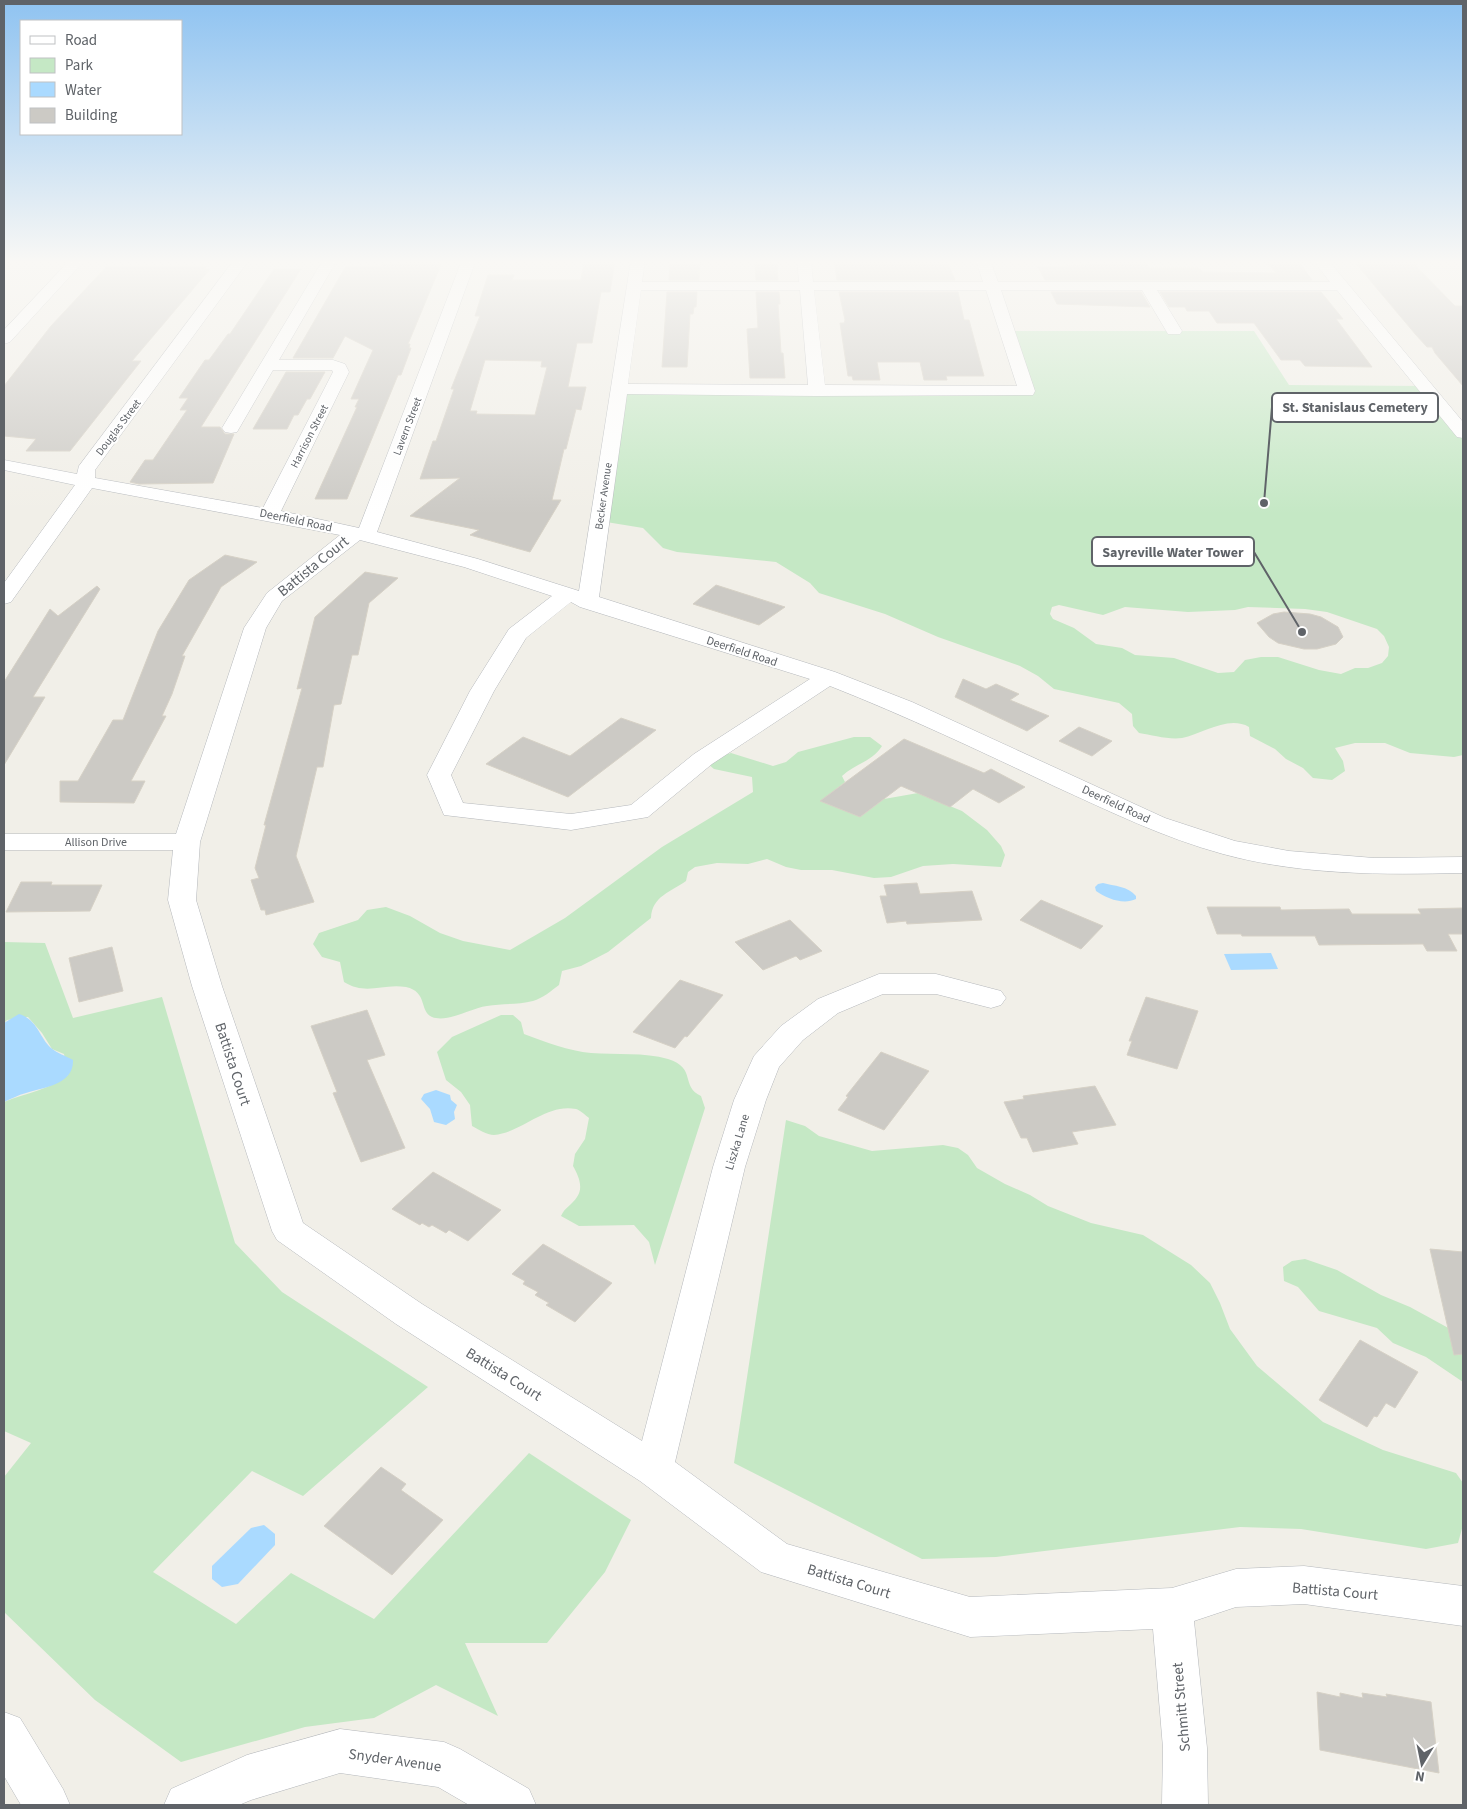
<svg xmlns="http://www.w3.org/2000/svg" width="1467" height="1809" font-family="'Source Sans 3',sans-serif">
  <rect width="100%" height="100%" fill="#f1efe8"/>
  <g fill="#c5e8c5" fill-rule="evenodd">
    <path d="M 1007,331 L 1254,331 L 1289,385 L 1424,386 L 1463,433 L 1463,755 L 1454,757 L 1410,753 L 1385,743 L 1355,743 L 1335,748 L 1343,761 L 1345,771 L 1332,780 L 1313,778 L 1303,768 L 1286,759 L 1275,749 L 1250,736 L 1249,727 C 1228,715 1203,734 1182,738 C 1169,740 1152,735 1139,733 L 1133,726 L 1132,714 L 1119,703 L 1054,689 L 1038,676 L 1020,666 L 938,637 L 885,614 L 819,593 L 810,583 L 776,562 L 677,552 L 663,548 L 643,528 L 600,521 L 619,389 L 1027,391 ZM 1059,605 L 1103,615 L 1125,607 L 1188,612 L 1235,610 L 1248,607 L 1305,609 L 1327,612 L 1377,629 L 1384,636 L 1389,647 L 1388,656 L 1382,663 L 1368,668 L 1355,668 L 1341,674 L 1319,670 L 1278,657 L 1261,657 L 1245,660 L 1234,672 L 1218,673 L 1174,658 L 1135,655 L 1122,648 L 1096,644 L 1074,628 L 1053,619 L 1050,614 L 1052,607 Z"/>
    <path d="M 854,737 L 870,737 L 882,746 C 873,761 855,764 842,776 L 845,782 L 821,801 L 860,817 L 884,799 L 918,793 L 962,811 L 987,830 L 1001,846 L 1005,855 L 1001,867 L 953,864 L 923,866 L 891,877 L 874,878 L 832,870 L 801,870 L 786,867 L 767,859 L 748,864 L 717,863 L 695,867 L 688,872 L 686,881 C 671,892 652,896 651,918 L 608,952 L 581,966 L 562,971 L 559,985 C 551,991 543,998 533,1001 C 518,1005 502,1003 487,1006 C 471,1008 448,1023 432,1017 C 419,1011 428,992 406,987 C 382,983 367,996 344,982 L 340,962 L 322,957 L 313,944 L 319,933 L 358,920 L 367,910 L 386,907 L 410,916 L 440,933 L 463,941 L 510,950 L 565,918 L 662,847 L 753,792 L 752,777 L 714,769 L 708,764 L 718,757 L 731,753 L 773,766 L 786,762 L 798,752 Z"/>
    <path d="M 4,942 L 45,943 L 73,1018 L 162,997 L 235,1243 L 282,1292 L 428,1387 L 303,1496 L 252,1471 L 153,1572 L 236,1624 L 291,1573 L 374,1619 L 529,1453 L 631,1520 L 605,1572 L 547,1643 L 465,1643 L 498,1716 L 436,1685 L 374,1718 L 305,1727 L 181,1762 L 95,1700 L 4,1612 L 4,1477 L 31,1443 L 4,1431 L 4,1102 C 26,1093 49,1090 68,1075 L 64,1054 L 52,1049 L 42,1033 L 28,1017 L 7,1020 L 4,1023 Z"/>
    <path d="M 501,1015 L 513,1015 L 521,1022 L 524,1034 C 545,1042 569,1051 591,1053 C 617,1055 644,1052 668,1059 C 697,1068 680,1086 701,1096 L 705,1108 L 655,1265 L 649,1242 L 634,1225 L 579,1226 L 561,1216 C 565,1207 572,1205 577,1197 C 584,1187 578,1175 573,1166 L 575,1154 L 585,1139 L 589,1118 C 585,1115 580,1110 576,1109 C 546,1103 523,1132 494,1135 C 487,1135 478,1129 472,1126 L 470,1105 L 461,1092 L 446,1080 L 437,1052 L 452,1037 Z"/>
    <path d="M 786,1120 L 805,1126 L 819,1136 L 872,1151 L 943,1145 L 958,1148 L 968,1155 L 977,1168 L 1005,1184 L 1030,1195 L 1048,1206 L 1091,1223 L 1143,1235 L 1191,1265 L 1210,1283 L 1220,1303 L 1230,1329 L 1257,1366 L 1323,1422 L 1383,1450 L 1456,1473 L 1463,1483 L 1463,1525 L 1458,1543 L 1426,1549 L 1301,1529 L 1240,1527 L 996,1557 L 922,1559 L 734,1463 Z"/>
    <path d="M 1305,1259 L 1337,1270 L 1381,1295 L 1410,1307 L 1463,1336 L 1463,1382 L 1426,1357 L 1393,1343 L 1377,1328 L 1319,1311 L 1298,1287 L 1284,1281 L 1283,1267 L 1292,1261 Z"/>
  </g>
  <g fill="#aadaff">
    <path d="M 1103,883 C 1114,886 1128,886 1136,896 L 1136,899 C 1124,905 1107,899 1096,891 L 1095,887 L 1098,884 Z"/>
    <path d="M 1271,953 L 1278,969 L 1231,970 L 1224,954 Z"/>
    <path d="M 19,1014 C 38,1020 39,1037 51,1048 C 57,1053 66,1056 73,1060 C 74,1085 43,1087 26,1093 C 18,1095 11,1099 4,1102 L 4,1023 Z"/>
    <path d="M 436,1090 L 450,1095 L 451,1100 L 457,1105 L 454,1112 L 455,1119 L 446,1125 L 434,1122 L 430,1109 L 421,1099 L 424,1094 Z"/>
    <path d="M 264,1525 L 275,1534 L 275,1545 L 238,1584 L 222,1587 L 212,1579 L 212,1566 L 251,1528 Z"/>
  </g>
  <g fill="#cccac5" stroke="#d6d1c6" fill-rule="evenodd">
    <path d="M 584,260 L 615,260 L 610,292 L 601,292 L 592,343 L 577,343 L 568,387 L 586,387 L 581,410 L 576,409 L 566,449 L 564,449 L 552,500 L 561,500 L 530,552 L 470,535 L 479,530 L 410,516 L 460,478 L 420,479 L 433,441 L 436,441 L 454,389 L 451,389 L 480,316 L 475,316 L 488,275 L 514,275 L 512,280 L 581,280 ZM 485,360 L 542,361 L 541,367 L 547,367 L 535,415 L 476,414 L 477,411 L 470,411 Z"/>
    <path d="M 834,260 L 947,261 L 955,280 L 837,280 Z"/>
    <path d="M 1114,260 L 1145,260 L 1149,268 L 1198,268 L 1203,272 L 1276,273 L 1266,261 L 1298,261 L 1312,280 L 1045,280 L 1038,267 L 1115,264 Z"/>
    <path d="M 1353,260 L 1410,260 L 1455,306 L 1463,306 L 1463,386 L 1435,353 L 1432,347 L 1427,347 L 1416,335 Z"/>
    <path d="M 407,261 L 442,262 L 408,344 L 410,344 L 409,348 L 411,348 L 401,375 L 398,375 L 347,499 L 315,499 L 357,407 L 355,407 L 359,399 L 351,399 L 373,350 L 345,336 L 333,358 L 293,358 L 346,266 L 382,266 L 383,263 L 405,263 Z"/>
    <path d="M 755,263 L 777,263 L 778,280 L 756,280 Z"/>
    <path d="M 670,264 L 700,264 L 699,280 L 669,280 Z"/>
    <path d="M 107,266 L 207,266 L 205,269 L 210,269 L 132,361 L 141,361 L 70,451 L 26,451 L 36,439 L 4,436 L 4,386 L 51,326 Z"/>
    <path d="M 274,269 L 301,269 L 201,427 L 220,427 L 225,434 L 234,434 L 213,483 L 139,484 L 130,482 L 145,460 L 153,460 L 187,410 L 180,410 L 188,398 L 179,398 L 205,360 L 209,360 L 228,334 L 230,334 Z"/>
    <path d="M 667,292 L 697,292 L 696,307 L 694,307 L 693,314 L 690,314 L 687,367 L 662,367 Z"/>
    <path d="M 756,292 L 779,292 L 780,304 L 778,304 L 781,353 L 783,353 L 785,378 L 750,378 L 747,329 L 758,328 Z"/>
    <path d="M 839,292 L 958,292 L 964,320 L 969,320 L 984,376 L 946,376 L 947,380 L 924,380 L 920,362 L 877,362 L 880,380 L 853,380 L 852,376 L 848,376 L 840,323 L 844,323 L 845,320 Z"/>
    <path d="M 1051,292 L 1141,292 L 1150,307 L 1057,304 Z"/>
    <path d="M 1160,292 L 1321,292 L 1343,319 L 1336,319 L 1372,367 L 1305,366 L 1300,360 L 1281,360 L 1254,323 L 1217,323 L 1209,311 L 1187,311 L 1185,307 L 1169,307 Z"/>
    <path d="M 286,372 L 325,372 L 310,399 L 307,399 L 298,415 L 294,415 L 287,429 L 253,429 Z"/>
    <path d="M 225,555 L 257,562 L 221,587 L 182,656 L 185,656 L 172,694 L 162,716 L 166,716 L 131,781 L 145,781 L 134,803 L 60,802 L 60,781 L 78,781 L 113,720 L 123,720 L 158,631 L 189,580 Z"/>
    <path d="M 365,572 L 398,578 L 369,603 L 358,655 L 352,655 L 341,704 L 334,705 L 323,767 L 317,767 L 296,856 L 314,902 L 266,915 L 265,910 L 261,910 L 251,880 L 259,878 L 255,868 L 266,825 L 264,825 L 302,688 L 297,689 L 315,617 Z"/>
    <path d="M 716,585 L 785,607 L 759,625 L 693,604 Z"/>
    <path d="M 97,586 L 100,589 L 33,697 L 45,697 L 4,765 L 4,682 L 50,609 L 58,616 Z"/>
    <path d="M 1284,612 L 1310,614 L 1321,617 L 1338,627 L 1343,637 L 1336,644 L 1317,649 L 1304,649 L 1278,643 L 1269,637 L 1257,623 L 1273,614 Z"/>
    <path d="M 963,679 L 986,689 L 996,684 L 1019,694 L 1010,700 L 1049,716 L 1027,731 L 955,697 Z"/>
    <path d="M 621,718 L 656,730 L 568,797 L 486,764 L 523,737 L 570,756 Z"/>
    <path d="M 1079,727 L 1112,741 L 1092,756 L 1059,741 Z"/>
    <path d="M 904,739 L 984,773 L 991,769 L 1025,787 L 999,803 L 973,789 L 950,807 L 901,786 L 860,817 L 820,801 Z"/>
    <path d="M 21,882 L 52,882 L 51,885 L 102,885 L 90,911 L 6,912 Z"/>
    <path d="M 917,883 L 920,894 L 972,891 L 982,920 L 907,924 L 906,921 L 887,923 L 880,896 L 887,896 L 884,885 Z"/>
    <path d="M 1041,900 L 1103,926 L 1081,949 L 1020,920 Z"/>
    <path d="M 1207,907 L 1280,907 L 1281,910 L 1349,909 L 1352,914 L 1421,914 L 1418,909 L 1463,908 L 1463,934 L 1448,934 L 1457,951 L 1427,951 L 1423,944 L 1319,945 L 1315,936 L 1242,936 L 1241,934 L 1217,934 Z"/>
    <path d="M 790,920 L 822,951 L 800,960 L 796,956 L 763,970 L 735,942 Z"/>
    <path d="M 112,947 L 123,991 L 79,1002 L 69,958 Z"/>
    <path d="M 680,980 L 723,995 L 687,1037 L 685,1036 L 675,1048 L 633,1032 Z"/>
    <path d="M 1146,997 L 1198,1011 L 1177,1069 L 1127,1055 L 1132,1041 L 1129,1041 Z"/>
    <path d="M 367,1010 L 385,1055 L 367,1060 L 405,1148 L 361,1162 L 333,1093 L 337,1092 L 311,1026 Z"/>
    <path d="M 881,1052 L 929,1071 L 884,1130 L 838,1110 L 848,1097 L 846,1096 Z"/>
    <path d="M 1095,1086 L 1116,1125 L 1072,1132 L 1078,1144 L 1033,1152 L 1027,1138 L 1021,1138 L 1004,1102 L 1024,1099 L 1023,1096 Z"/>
    <path d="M 433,1172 L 501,1210 L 468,1241 L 449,1230 L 446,1233 L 432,1225 L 429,1227 L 422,1223 L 420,1225 L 392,1209 Z"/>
    <path d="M 543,1244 L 612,1283 L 575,1322 L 546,1305 L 549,1303 L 535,1295 L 538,1292 L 523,1284 L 525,1281 L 512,1274 Z"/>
    <path d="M 1430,1249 L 1463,1252 L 1463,1354 L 1454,1355 Z"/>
    <path d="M 1360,1340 L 1418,1372 L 1395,1408 L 1386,1403 L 1377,1417 L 1374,1416 L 1367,1427 L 1319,1400 Z"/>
    <path d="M 381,1467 L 406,1484 L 401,1490 L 443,1520 L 392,1575 L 324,1526 Z"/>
    <path d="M 1317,1692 L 1340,1697 L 1340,1693 L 1363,1698 L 1362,1693 L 1387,1697 L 1386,1694 L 1431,1702 L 1439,1773 L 1320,1750 Z"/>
  </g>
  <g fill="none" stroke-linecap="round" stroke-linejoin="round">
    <defs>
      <g id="minor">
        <path d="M 70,260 L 85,260 L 10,342 L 4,344 L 4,330 Z"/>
        <path d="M 234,260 L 249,260 L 95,470 L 95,478 L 263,508 L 333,372 L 332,370 L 273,370 L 237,432 L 231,433 L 225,432 L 222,428 L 323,260 L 337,260 L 279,360 L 333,360 L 345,364 L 349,372 L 281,511 L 359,528 L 462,260 L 476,260 L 377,532 L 478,559 L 579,591 L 631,260 L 645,260 L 642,282 L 799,282 L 797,260 L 811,260 L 813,282 L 983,282 L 976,260 L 990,260 L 998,282 L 1330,282 L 1313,260 L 1328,260 L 1463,422 L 1463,438 L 1457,437 L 1337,290 L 1157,290 L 1182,331 L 1180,334 L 1168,334 L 1142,290 L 1001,290 L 1035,391 L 1033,395 L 817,396 L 627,394 L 599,597 L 835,672 L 912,702 L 1165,818 L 1235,841 L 1289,851 L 1374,858 L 1463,857 L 1463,873 C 1383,875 1300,875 1223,854 C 1164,838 1109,811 1054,786 C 980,751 906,716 830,686 L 712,764 L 648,817 L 571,830 L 444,815 L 427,775 L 470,691 L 509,629 L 552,596 L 464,567 L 360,540 L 282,601 L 266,628 L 200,842 L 196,900 L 222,986 L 303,1223 L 422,1304 L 642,1441 L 713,1167 L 734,1100 L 754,1056 L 781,1026 L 818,999 L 879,974 L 936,974 L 1001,991 L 1006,998 L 1001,1005 L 991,1008 L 936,994 L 883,994 L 838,1013 L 803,1040 L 779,1067 L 766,1100 L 745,1167 L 675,1462 L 787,1544 L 970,1597 L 1172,1588 L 1236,1569 L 1304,1566 L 1463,1586 L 1463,1626 L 1304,1604 L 1236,1607 L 1194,1621 L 1207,1748 L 1208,1805 L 1162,1805 L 1163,1748 L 1153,1629 L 970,1637 L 761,1572 L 640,1481 L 396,1324 L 277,1240 L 272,1231 L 192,986 L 168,900 L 173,850 L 4,850 L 4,834 L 176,834 L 244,628 L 267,593 L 340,535 L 92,488 L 11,602 L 4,604 L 4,583 L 75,485 L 4,470 L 4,460 L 77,474 L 79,466 ZM 641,290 L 800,290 L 808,385 L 628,384 ZM 814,290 L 986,290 L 1017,386 L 825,385 ZM 571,602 L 580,607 L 810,679 L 694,754 L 631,805 L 571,814 L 463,803 L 451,775 L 494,691 L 526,638 Z"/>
        <path d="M 4,1712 L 20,1718 L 63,1789 L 70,1805 L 21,1805 L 4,1776 Z"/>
        <path d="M 340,1729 L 444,1742 L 460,1749 L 529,1789 L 536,1805 L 469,1805 L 438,1787 L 340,1773 L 251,1800 L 239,1805 L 164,1805 L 171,1789 L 247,1755 Z"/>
      </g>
    </defs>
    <use href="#minor" stroke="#b5b8bc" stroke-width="1"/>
    <use href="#minor" fill="#fff" fill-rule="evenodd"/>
  </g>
  <linearGradient id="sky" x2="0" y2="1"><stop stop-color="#8fc3f1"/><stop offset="0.51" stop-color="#f9f8f5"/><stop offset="1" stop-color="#f9f8f5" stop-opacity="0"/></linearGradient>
  <rect width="1467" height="514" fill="url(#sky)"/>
  <g text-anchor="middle" stroke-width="4" stroke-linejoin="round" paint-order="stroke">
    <g font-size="11" fill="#5f6368" stroke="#fff">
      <text transform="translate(407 426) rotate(-69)" y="4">Lavern Street</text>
      <text transform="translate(118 427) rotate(-53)" y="4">Douglas Street</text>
      <text transform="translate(309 436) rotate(-63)" y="4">Harrison Street</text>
      <text transform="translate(603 496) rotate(-82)" y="4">Becker Avenue</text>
    </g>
    <g font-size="12" fill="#5f6368" stroke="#fff">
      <text transform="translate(296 520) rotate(12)" y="4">Deerfield Road</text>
      <text transform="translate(742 651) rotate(18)" y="4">Deerfield Road</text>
      <text transform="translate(1116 804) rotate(25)" y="4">Deerfield Road</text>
      <text x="96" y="846">Allison Drive</text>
      <text transform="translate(737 1142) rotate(-73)" y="4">Liszka Lane</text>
    </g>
    <g font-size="15" fill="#5f6368" stroke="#fff">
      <text transform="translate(313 566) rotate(-39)" y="5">Battista Court</text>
      <text transform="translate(233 1064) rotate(72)" y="5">Battista Court</text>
      <text transform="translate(504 1374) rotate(32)" y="5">Battista Court</text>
      <text transform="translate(849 1581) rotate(17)" y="5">Battista Court</text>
      <text transform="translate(1335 1591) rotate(5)" y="5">Battista Court</text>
      <text transform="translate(1181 1707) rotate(-95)" y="5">Schmitt Street</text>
      <text transform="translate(395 1760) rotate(8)" y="5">Snyder Avenue</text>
    </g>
  </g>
  <path fill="none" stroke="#5f6368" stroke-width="2" d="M1264 503L1272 407M1302 632L1254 552"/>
  <g fill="#5f6368" stroke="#fff" stroke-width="2">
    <circle cx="1264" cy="503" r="5"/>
    <circle cx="1302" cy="632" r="5"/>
  </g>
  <g fill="#fff" stroke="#5f6368" stroke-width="2">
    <rect x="1272" y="393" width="166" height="29" rx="5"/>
    <rect x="1092" y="537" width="162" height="29" rx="5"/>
  </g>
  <g font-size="14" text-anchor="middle" font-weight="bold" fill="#5f6368">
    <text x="1355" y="412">St. Stanislaus Cemetery</text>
    <text x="1173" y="557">Sayreville Water Tower</text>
  </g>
  <rect width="1467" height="1809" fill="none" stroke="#5f6368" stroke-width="10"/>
  <rect x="20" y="20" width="162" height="115" fill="#ffffff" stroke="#bfc1c3"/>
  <rect x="30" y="36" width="25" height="8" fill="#ffffff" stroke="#bfc1c3"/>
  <text x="65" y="45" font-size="15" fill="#5f6368">Road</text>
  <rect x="30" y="58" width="25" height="15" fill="#c5e8c5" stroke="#bfc1c3"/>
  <text x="65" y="70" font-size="15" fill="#5f6368">Park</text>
  <rect x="30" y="82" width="25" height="15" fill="#aadaff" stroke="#bfc1c3"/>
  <text x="65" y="95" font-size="15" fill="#5f6368">Water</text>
  <rect x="30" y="108" width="25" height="15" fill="#cccac5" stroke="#bfc1c3"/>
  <text x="65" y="120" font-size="15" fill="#5f6368">Building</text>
  <g transform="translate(1422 1764) rotate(190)" stroke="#ffffff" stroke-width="4" paint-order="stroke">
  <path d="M0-4L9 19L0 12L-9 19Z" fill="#5f6368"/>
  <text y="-8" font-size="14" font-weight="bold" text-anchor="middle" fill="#5f6368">N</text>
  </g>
</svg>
